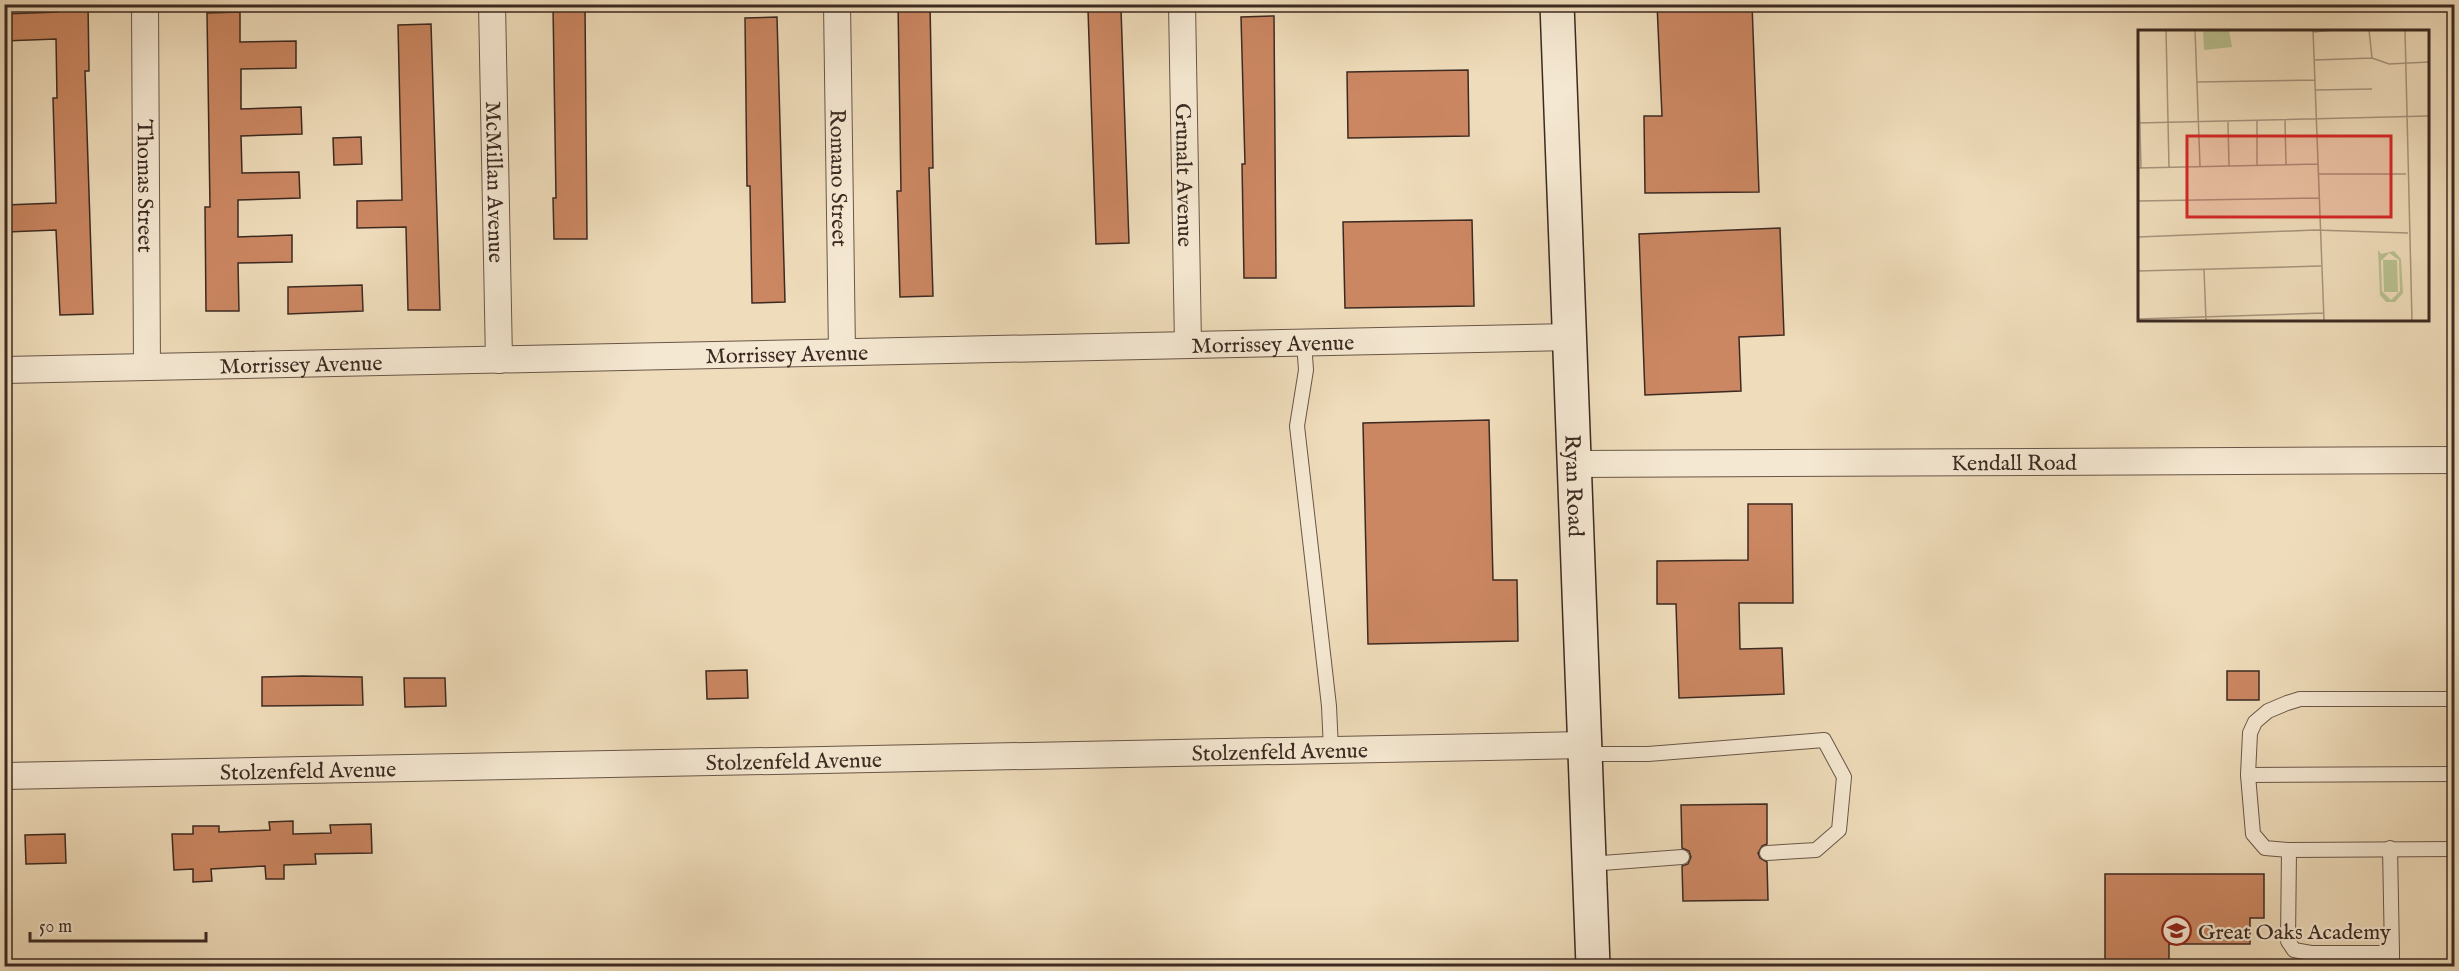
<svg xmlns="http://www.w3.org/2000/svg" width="2459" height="971" font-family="'IM FELL English',serif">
  <rect width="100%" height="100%" fill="#efdcba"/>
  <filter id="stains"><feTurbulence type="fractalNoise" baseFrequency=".00333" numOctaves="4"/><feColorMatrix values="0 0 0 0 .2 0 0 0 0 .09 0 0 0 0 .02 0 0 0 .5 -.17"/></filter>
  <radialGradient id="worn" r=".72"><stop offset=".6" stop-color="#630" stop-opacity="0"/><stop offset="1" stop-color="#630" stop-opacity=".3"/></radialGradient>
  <g fill="#cb8762" stroke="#3c2a22" stroke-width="1.5">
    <path d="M 58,4 L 88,4 L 89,71 L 85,71 L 93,314 L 60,315 L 56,230 L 7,232 L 6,205 L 56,203 L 53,98 L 57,98 L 56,39 L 4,41 L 4,14 L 58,12 Z"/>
    <path d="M 898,4 L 930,4 L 933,168 L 929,168 L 933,296 L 900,297 L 897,191 L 901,191 Z"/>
    <path d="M 1657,4 L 1752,4 L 1759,192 L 1645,193 L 1644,116 L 1662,116 Z"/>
    <path d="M 585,5 L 587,239 L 554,239 L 553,198 L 556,198 L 553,6 Z"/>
    <path d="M 1121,9 L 1129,243 L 1096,244 L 1088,10 Z"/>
    <path d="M 240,12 L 240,42 L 296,41 L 296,68 L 241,69 L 241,109 L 301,107 L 302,134 L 241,136 L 242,173 L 299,172 L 300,198 L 238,200 L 238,237 L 292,235 L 292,262 L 238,263 L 239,311 L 206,311 L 205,207 L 210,207 L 207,13 Z"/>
    <path d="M 1274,16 L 1276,278 L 1244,278 L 1242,164 L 1245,164 L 1241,17 Z"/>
    <path d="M 777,17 L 785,302 L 752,303 L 750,186 L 747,186 L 745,18 Z"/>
    <path d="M 431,24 L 440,310 L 408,310 L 406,227 L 357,228 L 357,201 L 402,200 L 398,25 Z"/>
    <path d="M 1468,70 L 1469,136 L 1348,138 L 1347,72 Z"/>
    <path d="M 361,137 L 362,164 L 334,165 L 333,138 Z"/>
    <path d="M 1472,220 L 1474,306 L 1345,308 L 1343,222 Z"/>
    <path d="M 1780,228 L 1784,335 L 1739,337 L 1741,391 L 1645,395 L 1639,234 Z"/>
    <path d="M 362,285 L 363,311 L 288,314 L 288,287 Z"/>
    <path d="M 1489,420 L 1493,580 L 1517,580 L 1518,641 L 1368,644 L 1363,423 Z"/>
    <path d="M 1748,504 L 1792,504 L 1793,603 L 1739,603 L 1740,649 L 1782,648 L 1784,694 L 1679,698 L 1676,604 L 1657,604 L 1657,561 L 1748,560 Z"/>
    <path d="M 747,670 L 748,698 L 707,699 L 706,671 Z"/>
    <rect x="2227" y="671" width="32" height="29"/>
    <path d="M 303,676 L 362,677 L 363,705 L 262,706 L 262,677 Z"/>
    <path d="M 404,678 L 445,678 L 446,706 L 405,707 Z"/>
    <path d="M 1767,804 L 1767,844 L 1762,846 L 1758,853 L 1760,858 L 1767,862 L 1768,900 L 1683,901 L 1682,866 L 1688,864 L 1691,857 L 1689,851 L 1682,848 L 1681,805 Z"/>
    <path d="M 293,821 L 293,834 L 331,833 L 330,825 L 371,824 L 372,853 L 315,854 L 316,864 L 284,865 L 284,879 L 266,879 L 265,866 L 211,869 L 212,881 L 193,882 L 193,869 L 174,870 L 172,834 L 193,834 L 193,826 L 219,826 L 219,832 L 270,830 L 269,822 Z"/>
    <path d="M 65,834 L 66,863 L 26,864 L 25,835 Z"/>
    <path d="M 2105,874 L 2264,874 L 2264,918 L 2250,918 L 2250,944 L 2169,944 L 2169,966 L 2105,966 Z"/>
  </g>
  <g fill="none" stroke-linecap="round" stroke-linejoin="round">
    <defs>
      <g id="lane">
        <path d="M 1304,342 L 1306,370 L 1297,426 L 1329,706 L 1331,750"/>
        <path d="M 2454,699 L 2300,699 L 2287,703 L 2268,711 L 2255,722 L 2250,733 L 2248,775 L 2454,774"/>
        <path d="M 1584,754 L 1648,754 L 1824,740 L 1844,777 L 1839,830 L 1816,850 L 1767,853"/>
        <path d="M 2248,775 L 2253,834 L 2265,848 L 2289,850"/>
        <path d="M 2390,848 L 2392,953"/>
        <path d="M 1589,864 L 1682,857"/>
        <path d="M 2392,966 L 2392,953 L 2311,953 L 2294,950 L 2288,941 L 2289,850 L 2454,849"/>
      </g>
      <g id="street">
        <path id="s1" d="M 145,4 L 147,367"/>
        <path id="s2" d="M 492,4 L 499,360"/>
        <path id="s3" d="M 837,4 L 842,352"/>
        <path id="s4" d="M 1182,4 L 1188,345"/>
        <path id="s5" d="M 4,370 L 1569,337"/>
        <path id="s6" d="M 1573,464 L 2454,460"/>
        <path id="s7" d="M 4,776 L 1584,745"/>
      </g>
      <g id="secondary">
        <path id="s8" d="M 1557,4 L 1593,966"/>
      </g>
    </defs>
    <use href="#lane" stroke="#695648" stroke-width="16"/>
    <use href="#street" stroke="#695648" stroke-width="28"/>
    <use href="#secondary" stroke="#3c2a22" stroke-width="36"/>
    <use href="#lane" stroke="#f5e8d2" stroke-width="14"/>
    <use href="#street" stroke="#f5e8d2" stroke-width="26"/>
    <use href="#secondary" stroke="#f5e8d2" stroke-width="33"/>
  </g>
  <defs>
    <symbol id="school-ring" viewBox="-11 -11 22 22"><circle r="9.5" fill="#f5e8d2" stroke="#8f2418" stroke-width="1.5"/><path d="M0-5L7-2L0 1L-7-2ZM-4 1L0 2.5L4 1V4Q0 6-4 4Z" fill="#8f2418"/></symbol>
  </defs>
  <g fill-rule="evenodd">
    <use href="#school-ring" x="2160" y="914" width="33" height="33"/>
  </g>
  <g text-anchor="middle" stroke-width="4.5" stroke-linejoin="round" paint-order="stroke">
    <g font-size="22" fill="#3c2a22" stroke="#f5e8d2">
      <text dy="8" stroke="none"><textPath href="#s4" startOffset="171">Grunalt Avenue</textPath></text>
      <text dy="8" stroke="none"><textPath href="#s3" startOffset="174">Romano Street</textPath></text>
      <text dy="8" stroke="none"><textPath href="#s2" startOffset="178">McMillan Avenue</textPath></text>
      <text dy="8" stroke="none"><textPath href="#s1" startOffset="182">Thomas Street</textPath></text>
      <text dy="8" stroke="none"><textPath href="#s5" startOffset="1269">Morrissey Avenue</textPath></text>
      <text dy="8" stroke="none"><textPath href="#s5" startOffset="783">Morrissey Avenue</textPath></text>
      <text dy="8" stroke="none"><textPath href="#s5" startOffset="297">Morrissey Avenue</textPath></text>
      <text dy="8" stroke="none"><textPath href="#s6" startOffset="441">Kendall Road</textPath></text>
      <text dy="8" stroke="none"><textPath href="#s8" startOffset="482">Ryan Road</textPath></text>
      <text dy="8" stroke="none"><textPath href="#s7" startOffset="1276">Stolzenfeld Avenue</textPath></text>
      <text dy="8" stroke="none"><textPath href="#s7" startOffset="790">Stolzenfeld Avenue</textPath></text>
      <text dy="8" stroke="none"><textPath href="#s7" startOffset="304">Stolzenfeld Avenue</textPath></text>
    </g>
    <g font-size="22" fill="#3c2a22" stroke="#f5e8d2" text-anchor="start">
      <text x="2198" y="939">Great Oaks Academy</text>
    </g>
  </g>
  <g transform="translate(2138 30)">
    <rect width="291" height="291" fill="#efdcba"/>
    <path d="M 65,0 L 91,0 L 94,17 L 66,20 ZM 240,220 L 243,224 L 256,221 L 263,229 L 265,263 L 257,272 L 248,272 L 242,265 ZM 251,223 L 261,230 L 262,261 L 253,270 L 244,261 L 243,231 ZM 245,230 L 259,230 L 260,262 L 246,262 Z" fill="#b9c090" fill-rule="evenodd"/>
    <path fill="none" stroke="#a7957d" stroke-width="1.5" d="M 28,0 L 31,137M 57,0 L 62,136M 175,0 L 186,291M 231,0 L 234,28M 267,0 L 274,291M 175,2 L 197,0M 0,20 L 3,138M 177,30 L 234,28 L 251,34 L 291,32M 59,52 L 177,50M 178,60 L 234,59M 147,90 L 148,135M 119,91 L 119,135M 90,92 L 91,136M 0,93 L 291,86M 0,138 L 180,134M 181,144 L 268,144M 0,171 L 181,168M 0,207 L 177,200 L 270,203M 66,239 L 68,291M 0,241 L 183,236M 0,289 L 185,283"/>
    <path fill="#d62828" fill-opacity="0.15" stroke="#d62828" stroke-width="3" d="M 49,106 L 253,106 L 253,187 L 49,187 Z"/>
    <rect width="291" height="291" fill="none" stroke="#3c2a22" stroke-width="3"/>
  </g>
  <rect width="2459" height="971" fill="none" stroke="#efdcba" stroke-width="24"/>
  <rect x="6" y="6" width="2447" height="959" fill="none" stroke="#3c2a22" stroke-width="3"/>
  <rect x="12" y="12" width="2435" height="947" fill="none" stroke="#3c2a22" stroke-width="1.5"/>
  <path d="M30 932v9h176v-9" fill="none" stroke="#3c2a22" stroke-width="3"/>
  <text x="39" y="932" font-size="18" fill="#3c2a22" stroke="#f5e8d2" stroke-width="4.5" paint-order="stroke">50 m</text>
  <rect width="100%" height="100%" filter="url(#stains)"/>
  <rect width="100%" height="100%" fill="url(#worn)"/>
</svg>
